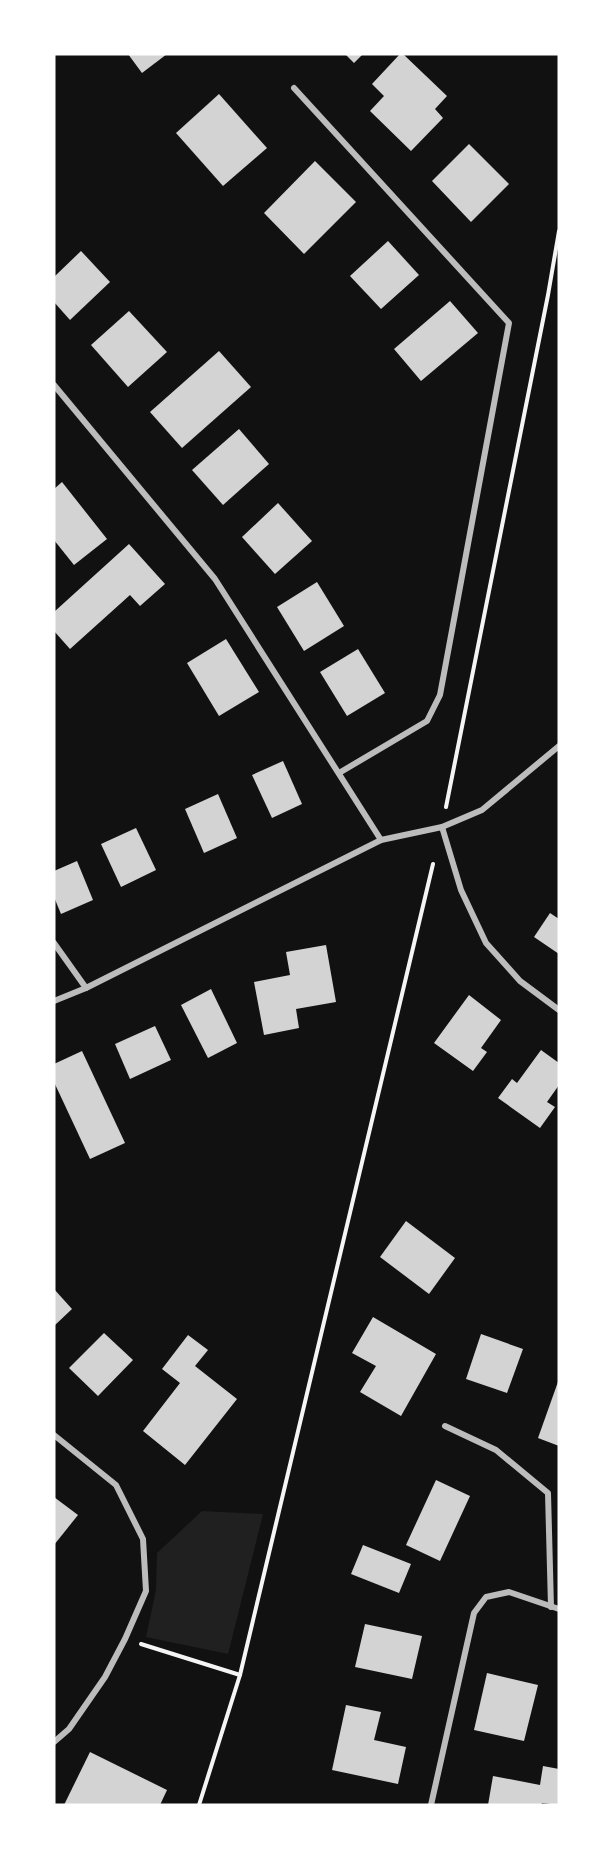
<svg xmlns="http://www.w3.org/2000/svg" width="613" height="1859" font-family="Figtree,sans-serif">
  <rect width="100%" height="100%" fill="#111"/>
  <path fill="#202020" d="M 202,1511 L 263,1514 L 228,1654 L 146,1637 L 156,1590 L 157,1553 Z"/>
  <g fill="#d3d3d3">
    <path d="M 128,54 L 167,54 L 142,73 Z"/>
    <path d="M 345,54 L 363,54 L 354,63 Z"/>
    <path d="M 400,54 L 403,54 L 447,96 L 435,109 L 443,118 L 411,151 L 370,111 L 384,96 L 372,84 Z"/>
    <path d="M 219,94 L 267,148 L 223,186 L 176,133 Z"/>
    <path d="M 469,144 L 509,184 L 471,222 L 432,181 Z"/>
    <path d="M 315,161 L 356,202 L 304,254 L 264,213 Z"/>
    <path d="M 388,241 L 419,275 L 381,309 L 350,276 Z"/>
    <path d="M 81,251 L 110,282 L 70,320 L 54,302 L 54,277 Z"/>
    <path d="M 450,301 L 478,333 L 421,381 L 394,349 Z"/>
    <path d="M 129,311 L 167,352 L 128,387 L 91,345 Z"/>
    <path d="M 219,351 L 251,387 L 182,448 L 150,412 Z"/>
    <path d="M 239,429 L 269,464 L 223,505 L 192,470 Z"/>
    <path d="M 62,482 L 107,539 L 74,565 L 54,540 L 54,489 Z"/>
    <path d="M 278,503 L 312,541 L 275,574 L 242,537 Z"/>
    <path d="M 129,544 L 165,584 L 140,606 L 130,595 L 70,649 L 54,631 L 54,612 Z"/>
    <path d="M 317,582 L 344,626 L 304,651 L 277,607 Z"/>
    <path d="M 226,639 L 259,692 L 219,716 L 187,663 Z"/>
    <path d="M 358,649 L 385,693 L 347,716 L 320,672 Z"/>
    <path d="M 283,761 L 302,804 L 272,818 L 252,775 Z"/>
    <path d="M 218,794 L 237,838 L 204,853 L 185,809 Z"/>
    <path d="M 136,828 L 156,870 L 121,887 L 101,844 Z"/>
    <path d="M 77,861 L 93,900 L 61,914 L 54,897 L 54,871 Z"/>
    <path d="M 550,913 L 559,919 L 559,954 L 534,937 Z"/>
    <path d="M 326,945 L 336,1002 L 296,1009 L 299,1028 L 264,1035 L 254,982 L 290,975 L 286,952 Z"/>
    <path d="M 211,989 L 237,1043 L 208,1058 L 181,1005 Z"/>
    <path d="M 469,995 L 501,1020 L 481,1048 L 487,1052 L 473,1071 L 434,1043 Z"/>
    <path d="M 155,1026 L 171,1060 L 130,1079 L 115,1044 Z"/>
    <path d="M 541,1050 L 559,1063 L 559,1085 L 547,1102 L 555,1107 L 540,1128 L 498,1098 L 512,1079 L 517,1083 Z"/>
    <path d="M 82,1051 L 125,1143 L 90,1159 L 54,1082 L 54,1064 Z"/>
    <path d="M 406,1221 L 455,1258 L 429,1294 L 380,1257 Z"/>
    <path d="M 54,1289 L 72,1309 L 54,1326 Z"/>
    <path d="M 373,1317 L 436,1354 L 401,1416 L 360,1392 L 376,1366 L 352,1353 Z"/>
    <path d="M 104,1333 L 133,1360 L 98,1396 L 69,1368 Z"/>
    <path d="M 481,1334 L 523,1349 L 507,1393 L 466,1379 Z"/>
    <path d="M 188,1335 L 208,1350 L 195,1366 L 237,1399 L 185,1465 L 143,1431 L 180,1383 L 162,1369 Z"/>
    <path d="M 559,1379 L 559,1446 L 538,1438 Z"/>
    <path d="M 436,1480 L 470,1496 L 440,1561 L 406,1545 Z"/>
    <path d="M 54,1497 L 78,1515 L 54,1545 Z"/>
    <path d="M 363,1545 L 411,1564 L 399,1593 L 351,1574 Z"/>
    <path d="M 365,1624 L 422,1636 L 412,1679 L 355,1667 Z"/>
    <path d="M 487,1673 L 538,1685 L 524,1741 L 474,1730 Z"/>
    <path d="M 346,1705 L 381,1712 L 374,1740 L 406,1747 L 398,1784 L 332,1770 Z"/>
    <path d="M 90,1752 L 167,1790 L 160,1805 L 64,1805 Z"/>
    <path d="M 543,1766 L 559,1769 L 559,1805 L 542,1803 L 541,1805 L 488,1805 L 493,1776 L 540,1785 Z"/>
  </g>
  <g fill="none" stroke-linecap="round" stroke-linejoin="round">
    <g stroke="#f5f5f5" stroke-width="4">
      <path d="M 446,807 L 548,295 L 559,231"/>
      <path d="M 141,1644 L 240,1675"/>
      <path d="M 199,1805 L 240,1675 L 433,864"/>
    </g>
    <g stroke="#bcbcbc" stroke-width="6">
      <path d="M 294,88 L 509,323 L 440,695 L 427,721 L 339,773"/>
      <path d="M 54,385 L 215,579 L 381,840"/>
      <path d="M 442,827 L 461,890 L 486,943 L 520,981 L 559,1010"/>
      <path d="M 54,943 L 86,988"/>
      <path d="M 54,1001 L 86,988 L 381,840 L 442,827 L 482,810 L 559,746"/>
      <path d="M 445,1426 L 496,1450 L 548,1493 L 551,1607"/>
      <path d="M 54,1435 L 116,1485 L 143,1539 L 146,1591 L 125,1639 L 105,1677 L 69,1729 L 54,1742"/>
      <path d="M 431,1805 L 474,1613 L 486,1597 L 509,1592 L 559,1609"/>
    </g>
  </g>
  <rect width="613" height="1859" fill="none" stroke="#ffffff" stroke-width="111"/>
</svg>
